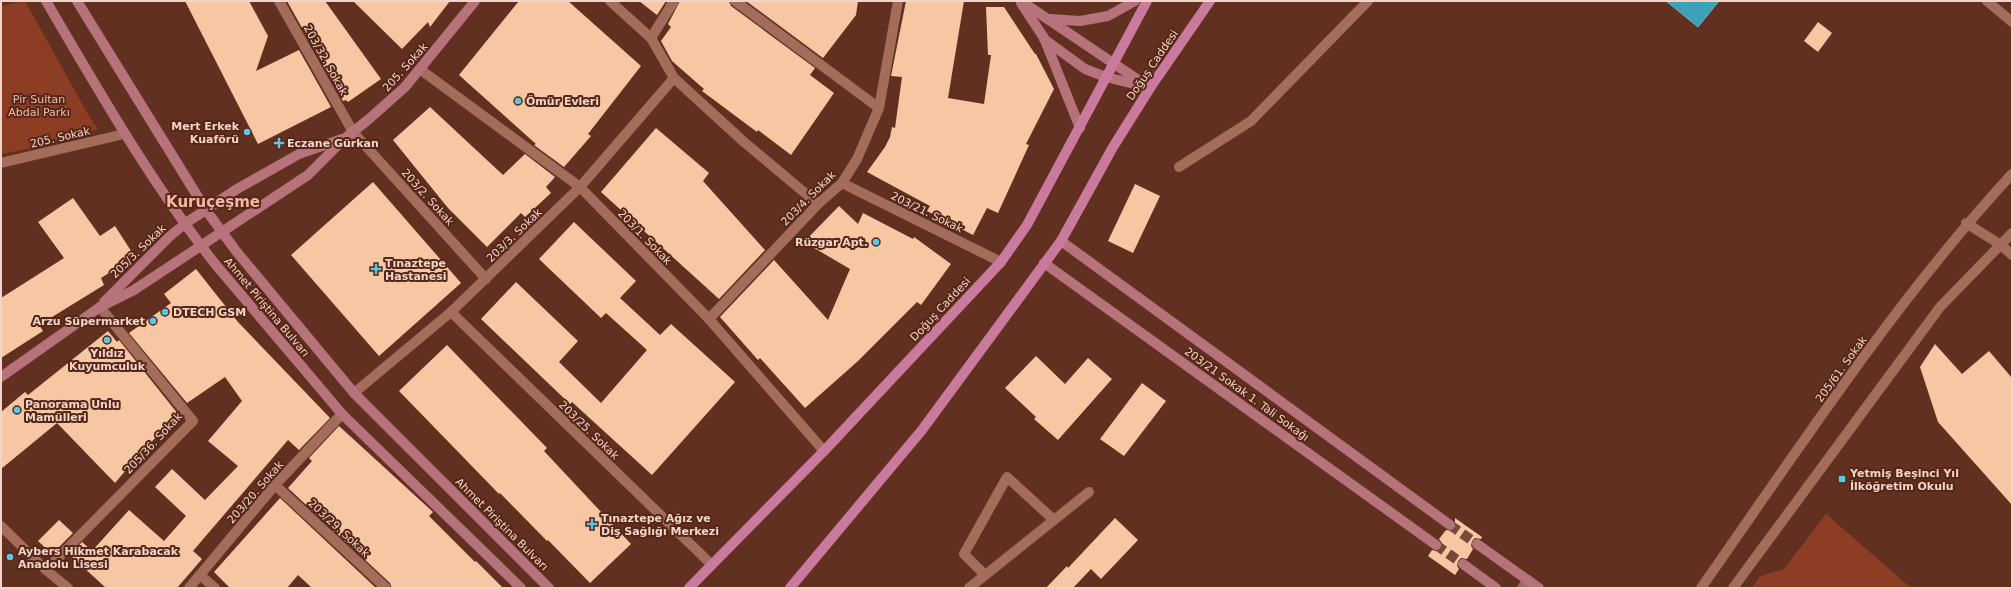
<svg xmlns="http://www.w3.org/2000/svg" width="2013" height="589" font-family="'DejaVu Sans',sans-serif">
  <rect width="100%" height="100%" fill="#623021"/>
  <g fill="#8c3d23">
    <path d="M 25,1 L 90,118 L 98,129 L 42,146 L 1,154 L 1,6 Z"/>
    <path d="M 1826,514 L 1911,588 L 1752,588 L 1760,576 L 1784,569 Z"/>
  </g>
  <path fill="#3da0b9" stroke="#74b0be" d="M 1666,1 L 1719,1 L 1698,27 Z"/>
  <g fill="#f7c7a3">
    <path d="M 185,1 L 249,1 L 268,36 L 256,71 L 299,50 L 331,107 L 258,144 Z"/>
    <path d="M 287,1 L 325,1 L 381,79 L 348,102 L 346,100 L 343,101 Z"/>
    <path d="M 353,1 L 450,1 L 430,27 L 428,22 L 402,49 Z"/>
    <path d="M 519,1 L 568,1 L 641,66 L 588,134 L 591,136 L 564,167 L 534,145 L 536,144 L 459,75 Z"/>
    <path d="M 639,1 L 666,1 L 657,15 Z"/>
    <path d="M 680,1 L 729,1 L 731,6 L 815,68 L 810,75 L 834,93 L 791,155 L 758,130 L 757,132 L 702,91 L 704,89 L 672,61 L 661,41 L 671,27 L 668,24 Z"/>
    <path d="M 746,1 L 858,1 L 856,15 L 823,58 Z"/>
    <path d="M 906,1 L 964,1 L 948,98 L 984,104 L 991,55 L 988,55 L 986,7 L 1004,7 L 1035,54 L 1036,54 L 1054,89 L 1026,144 L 1029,145 L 998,213 L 987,208 L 973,235 L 927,211 L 930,206 L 867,172 L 885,147 L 890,137 L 892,127 L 895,128 L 902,77 L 891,76 Z"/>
    <path d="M 1818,22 L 1832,33 L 1818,52 L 1804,41 Z"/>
    <path d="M 430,107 L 503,175 L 525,154 L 555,177 L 546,187 L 551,193 L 525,217 L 521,213 L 487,247 L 448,208 L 393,140 Z"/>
    <path d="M 656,128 L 709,173 L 703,181 L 765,250 L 719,299 L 601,192 Z"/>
    <path d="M 373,182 L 461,283 L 379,356 L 291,255 Z"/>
    <path d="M 1135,184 L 1160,196 L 1133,253 L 1108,241 Z"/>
    <path d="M 73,198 L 100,236 L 115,226 L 135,257 L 101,278 L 104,285 L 39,325 L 43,331 L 1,358 L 1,298 L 64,258 L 38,222 Z"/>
    <path d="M 839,206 L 858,224 L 863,213 L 913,239 L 914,237 L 951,264 L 921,305 L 917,302 L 858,361 L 805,408 L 760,358 L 758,360 L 720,317 L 774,260 L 828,320 L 850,269 L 804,242 Z"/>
    <path d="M 574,222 L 636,281 L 620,298 L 660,335 L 671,324 L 735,382 L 652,475 L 572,402 L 570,404 L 481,319 L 516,282 L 578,341 L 559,362 L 601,403 L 647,350 L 606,313 L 601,318 L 539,259 Z"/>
    <path d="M 196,269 L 238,322 L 330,418 L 299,450 L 288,440 L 193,551 L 202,559 L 177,588 L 106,588 L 70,555 L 82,542 L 92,551 L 129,510 L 164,541 L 186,516 L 155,487 L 172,469 L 205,500 L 238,466 L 208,441 L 242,401 L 225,377 L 187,403 L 129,333 L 171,303 L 164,294 Z"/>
    <path d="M 108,331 L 117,342 L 119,340 L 178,414 L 137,457 L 115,483 L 57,423 L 1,469 L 1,412 L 25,392 L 28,395 Z"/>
    <path d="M 1935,344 L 1962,374 L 1989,351 L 2012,378 L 2012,505 L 1938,422 L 1920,367 Z"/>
    <path d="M 447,345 L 547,448 L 544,451 L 631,544 L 590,583 L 548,540 L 547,541 L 500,493 L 499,494 L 399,391 Z"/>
    <path d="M 1036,356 L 1065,384 L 1088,358 L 1112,379 L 1058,440 L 1034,419 L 1036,417 L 1005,388 Z"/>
    <path d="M 1142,383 L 1166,401 L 1124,456 L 1100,439 Z"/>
    <path d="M 339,426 L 433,512 L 429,516 L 475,562 L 476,561 L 503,588 L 392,588 L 390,583 L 288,488 L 312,461 L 309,458 Z"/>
    <path d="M 280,498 L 376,588 L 312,588 L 298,575 L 287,588 L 230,588 L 214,572 Z"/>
    <path d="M 1115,518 L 1138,540 L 1101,579 L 1091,569 L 1073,588 L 1046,588 L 1067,566 L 1068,568 Z"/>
    <path d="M 1455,518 L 1482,537 L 1481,539 L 1475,538 L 1472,541 L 1471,546 L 1473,549 L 1467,559 L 1461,558 L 1458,561 L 1457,566 L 1459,569 L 1455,575 L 1428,556 L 1432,550 L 1436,551 L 1441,548 L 1442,543 L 1439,539 L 1446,530 L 1452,531 L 1455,528 Z"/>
    <path d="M 59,520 L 73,533 L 52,554 L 38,541 Z"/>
  </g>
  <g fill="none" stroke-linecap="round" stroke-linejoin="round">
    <g stroke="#78493a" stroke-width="10" stroke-dasharray="10 5" stroke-linecap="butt">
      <path d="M 1450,525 L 1477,544"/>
      <path d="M 1436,545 L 1463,564"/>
    </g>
    <g stroke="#a36c5b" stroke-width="10">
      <path d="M 1987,1 L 2012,22"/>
      <path d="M 1179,167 L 1251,121 L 1368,1"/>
      <path d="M 1966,223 L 2001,245 L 2012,255"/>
      <path d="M 985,575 L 964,554 L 1007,477 L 1054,520"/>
      <path d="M 969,588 L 1089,492"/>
      <path d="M 1522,588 L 1528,580"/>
      <path d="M 1701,588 C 1800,447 1895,301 2012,174"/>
      <path d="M 1733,588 L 1940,307 L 2012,233"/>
    </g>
    <g stroke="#a36c5b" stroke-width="10">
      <path d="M 279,1 L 353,132 L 486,279"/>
      <path d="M 610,1 L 651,38 L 674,78 L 744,142 L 818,204"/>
      <path d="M 735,1 L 879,108"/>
      <path d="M 651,38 L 674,1"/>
      <path d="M 421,70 L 580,187 L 709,319 L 824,451"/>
      <path d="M 1,163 L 124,134"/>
      <path d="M 842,183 L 1001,262"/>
      <path d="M 451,312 L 711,564"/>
      <path d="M 709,319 L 818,204 L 842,183 L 857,159 L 879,108 L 898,1"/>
      <path d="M 354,393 L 451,312 L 580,187 L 674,78"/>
      <path d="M 275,485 L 386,588"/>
      <path d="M 1,526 L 46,570 L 68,588"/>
      <path d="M 46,570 L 193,421 L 100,307"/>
      <path d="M 200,575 L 215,588"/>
      <path d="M 189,588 L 275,485 L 342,414"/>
    </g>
    <g stroke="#b6737c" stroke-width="10">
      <path d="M 46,1 C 99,91 151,183 216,265 L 342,414 L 521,588"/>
      <path d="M 77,1 L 206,210 L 236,251 L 354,393 L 549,588"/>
      <path d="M 1021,1 L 1150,88"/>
      <path d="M 1021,3 L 1044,38 L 1080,128"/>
      <path d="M 1050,19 L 1080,21 L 1108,16 L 1135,1"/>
      <path d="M 1044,39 L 1085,69 L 1106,77 L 1142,86"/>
      <path d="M 1061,241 L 1450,525"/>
      <path d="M 1044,263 L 1436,545"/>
      <path d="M 104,302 L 169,237 L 186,223 L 237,189 L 299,154 L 342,139"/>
      <path d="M 1,377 L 100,307 L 134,290 L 308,175 L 344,139 L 369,119 L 405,87 L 475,1"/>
      <path d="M 1477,544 L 1539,588"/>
      <path d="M 1463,564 L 1496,588"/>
    </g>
    <g stroke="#c97a9d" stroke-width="10">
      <path d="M 689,588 L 824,451 L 1001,262 L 1027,225 L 1147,1"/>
      <path d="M 790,588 L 922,430 L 1061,241 L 1113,147 L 1150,88 L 1210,1"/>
    </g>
  </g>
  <g fill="#5ac8e5" stroke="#562617" stroke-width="1.5">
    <circle cx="518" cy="101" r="4"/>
    <circle cx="247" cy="132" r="4"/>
    <path d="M277 137h4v4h4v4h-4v4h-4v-4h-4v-4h4z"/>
    <circle cx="876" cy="242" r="4"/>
    <path d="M374 263h4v4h4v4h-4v4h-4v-4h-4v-4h4z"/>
    <circle cx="165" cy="312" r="4"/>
    <circle cx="153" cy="321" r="4"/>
    <circle cx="107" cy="340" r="4"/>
    <circle cx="17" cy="410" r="4"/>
    <rect x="1838" y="475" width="8" height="8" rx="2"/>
    <path d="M590 518h4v4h4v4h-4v4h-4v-4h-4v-4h4z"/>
    <circle cx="10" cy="557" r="4"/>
  </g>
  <g text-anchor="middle" stroke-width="4" stroke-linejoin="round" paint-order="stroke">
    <g font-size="11" fill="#f3d4ca" stroke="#562617">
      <text transform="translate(326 60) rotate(61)" y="4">203/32. Sokak</text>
      <text transform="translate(1152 65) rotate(-56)" y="4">Doğuş Caddesi</text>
      <text transform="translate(405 67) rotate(-48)" y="4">205. Sokak</text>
      <text transform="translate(60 137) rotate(-13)" y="4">205. Sokak</text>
      <text transform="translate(428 197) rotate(48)" y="4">203/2. Sokak</text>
      <text transform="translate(808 198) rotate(-45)" y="4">203/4. Sokak</text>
      <text transform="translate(927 212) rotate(26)" y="4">203/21. Sokak</text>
      <text transform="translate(514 235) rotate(-44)" y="4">203/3. Sokak</text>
      <text transform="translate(645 237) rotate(46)" y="4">203/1. Sokak</text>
      <text transform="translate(138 251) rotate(-44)" y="4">205/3. Sokak</text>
      <text transform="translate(267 307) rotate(50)" y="4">Ahmet Piriştina Bulvarı</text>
      <text transform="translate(940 309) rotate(-47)" y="4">Doğuş Caddesi</text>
      <text transform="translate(1841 369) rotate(-54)" y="4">205/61. Sokak</text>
      <text transform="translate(1247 394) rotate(36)" y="4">203/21 Sokak 1. Tali Sokağı</text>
      <text transform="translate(589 430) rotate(44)" y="4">203/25. Sokak</text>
      <text transform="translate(153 443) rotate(-47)" y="4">205/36. Sokak</text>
      <text transform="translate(255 492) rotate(-49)" y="4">203/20. Sokak</text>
      <text transform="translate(502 524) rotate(45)" y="4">Ahmet Piriştina Bulvarı</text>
      <text transform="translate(339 528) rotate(43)" y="4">203/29. Sokak</text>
    </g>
    <g font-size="11" fill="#efbeaf" stroke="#562617">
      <text x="39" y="103">Pir Sultan<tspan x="39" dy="13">Abdal Parkı</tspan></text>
    </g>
    <g font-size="11" font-weight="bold" fill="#f3d4ca" stroke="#562617" text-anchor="start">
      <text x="526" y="105">Ömür Evleri</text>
      <text x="239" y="130" text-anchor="end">Mert Erkek<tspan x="239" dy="13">Kuaförü</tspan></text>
      <text x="287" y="147">Eczane Gürkan</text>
      <text x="868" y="246" text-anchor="end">Rüzgar Apt.</text>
      <text x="385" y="267">Tınaztepe<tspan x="385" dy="13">Hastanesi</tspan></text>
      <text x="173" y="316">DTECH GSM</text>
      <text x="145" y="325" text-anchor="end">Arzu Süpermarket</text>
      <text x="107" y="357" text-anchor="middle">Yıldız<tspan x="107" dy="13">Kuyumculuk</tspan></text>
      <text x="25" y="408">Panorama Unlu<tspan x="25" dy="13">Mamülleri</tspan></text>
      <text x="1850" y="477">Yetmiş Beşinci Yıl<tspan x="1850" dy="13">İlköğretim Okulu</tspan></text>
      <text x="601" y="522">Tınaztepe Ağız ve<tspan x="601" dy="13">Diş Sağlığı Merkezi</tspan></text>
      <text x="18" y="555">Aybers Hikmet Karabacak<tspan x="18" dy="13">Anadolu Lisesi</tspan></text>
    </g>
    <g font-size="15" font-weight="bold" fill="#f4b7a5" stroke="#562617">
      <text x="213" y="207">Kuruçeşme</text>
    </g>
  </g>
  <rect width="2013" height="589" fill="none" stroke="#f3d4ca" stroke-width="4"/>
</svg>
